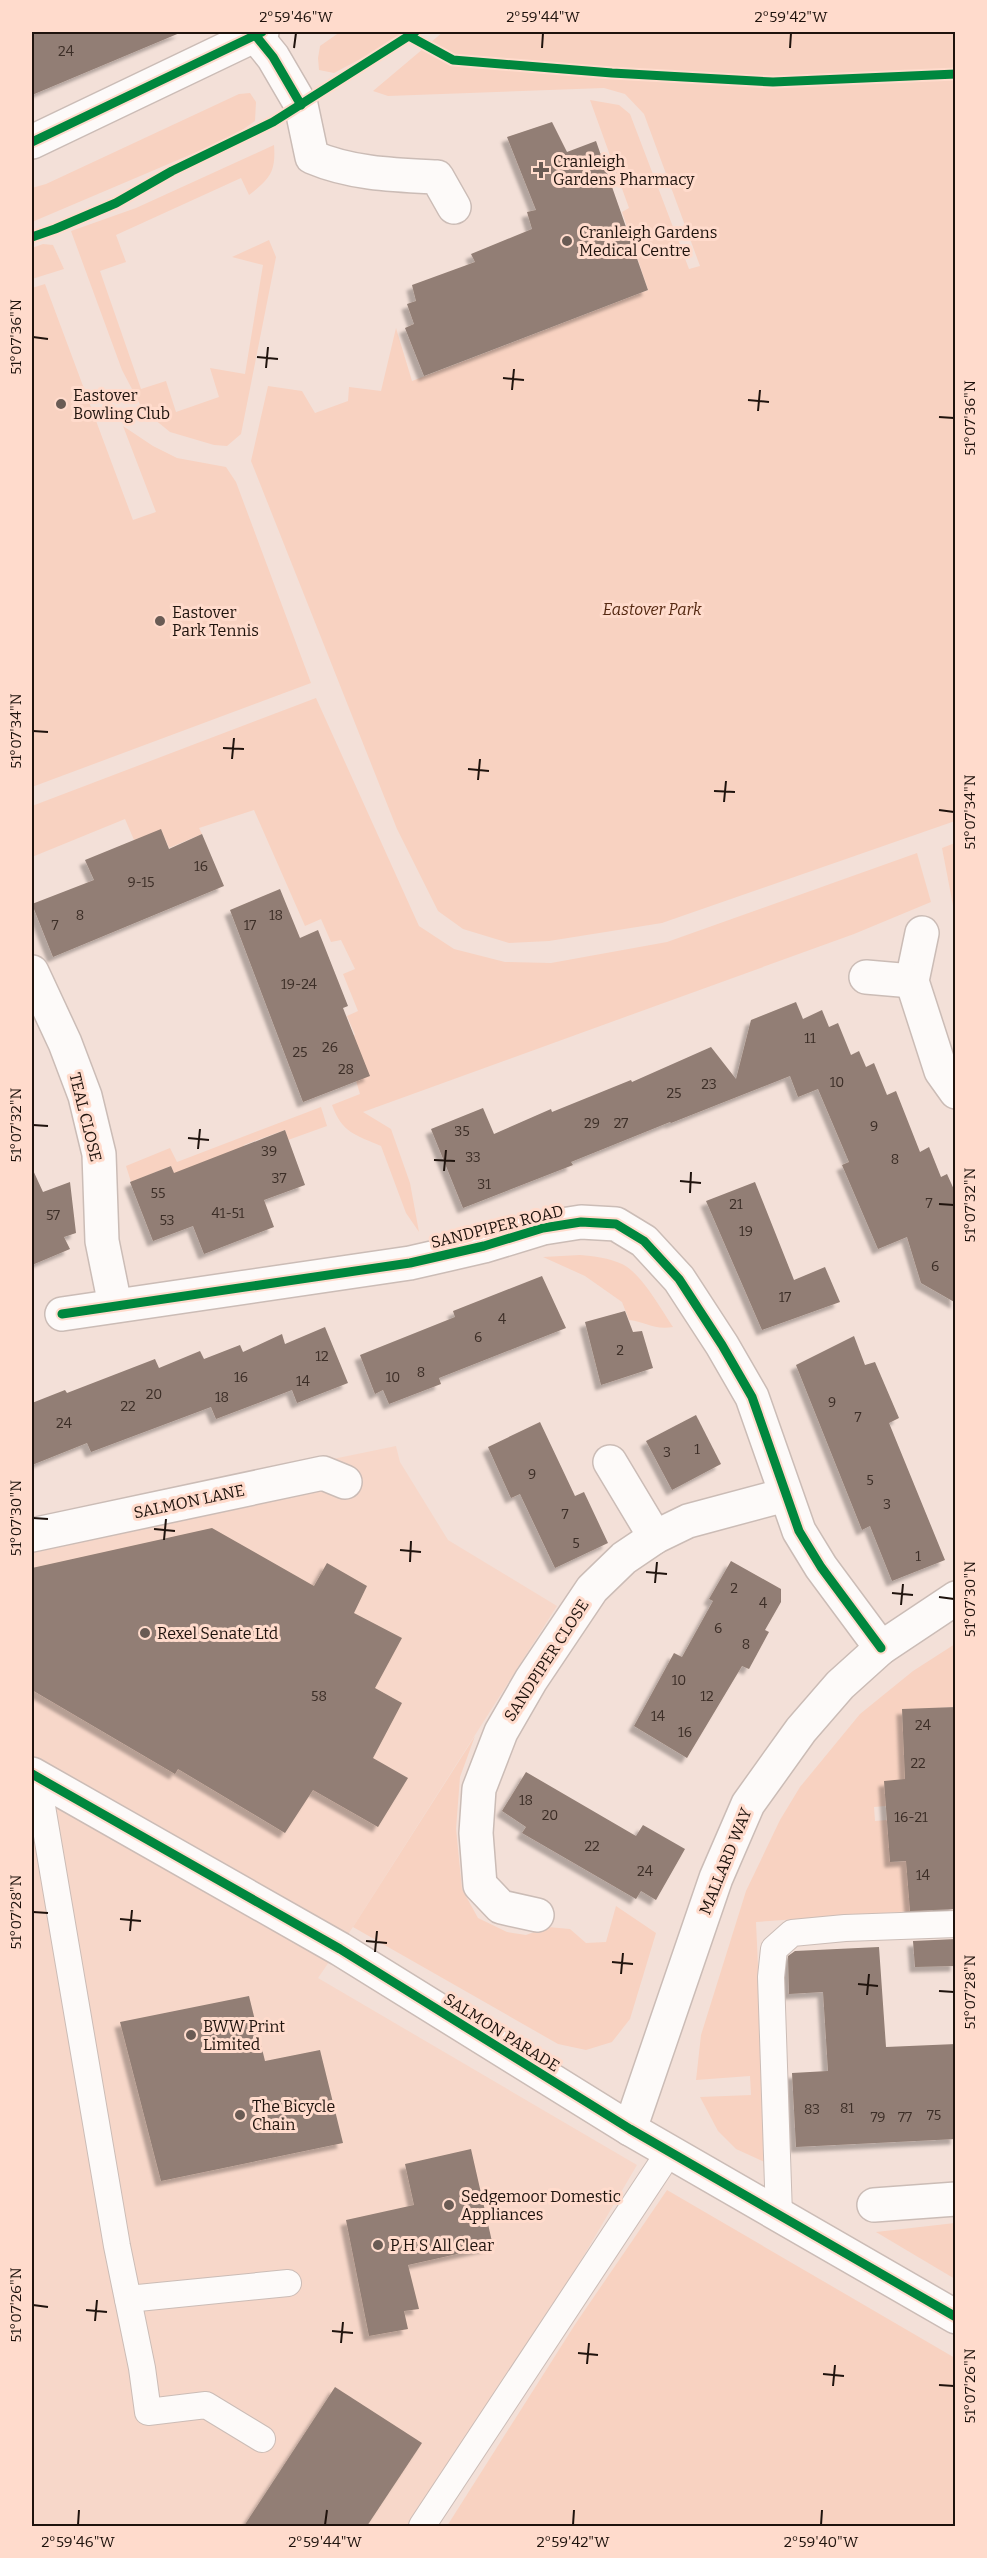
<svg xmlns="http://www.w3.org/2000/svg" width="987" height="2558" font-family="Bitter,serif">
  <defs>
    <filter id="shadow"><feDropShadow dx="-5.5" dy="5.5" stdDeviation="1.5" flood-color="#0004"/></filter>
  </defs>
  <rect width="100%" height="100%" fill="#f3e0d8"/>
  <path fill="#f7d7c9" d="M 396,1446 L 400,1462 L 448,1540 L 557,1606 L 353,1927 L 318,1978 L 637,2165 L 425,2526 L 32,2526 L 32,1521 Z"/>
  <g fill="#f8d2c1">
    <path d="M 340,32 L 404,32 L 385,46 L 334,73 L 319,70 L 318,58 L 320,46 Z"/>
    <path d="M 443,32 L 955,32 L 955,821 L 662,923 L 549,941 L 509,943 L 463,929 L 438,911 L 397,829 L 251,461 L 268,386 L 302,391 L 315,413 L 348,401 L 349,387 L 381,391 L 396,328 L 412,381 L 648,290 L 622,212 L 629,208 L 590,100 L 619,105 L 630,114 L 689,269 L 700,266 L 644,114 L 625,94 L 604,88 L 388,96 L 373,91 Z"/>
    <path d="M 250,93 L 256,102 L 255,121 L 232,137 L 32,222 L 32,188 L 46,184 L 239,94 Z"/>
    <path d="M 274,145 C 276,172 270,179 249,195 L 241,178 L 116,235 L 126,262 L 100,271 L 141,389 L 166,381 L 176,412 L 219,397 L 210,368 L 245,374 L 263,265 L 232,257 L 269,240 L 276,257 L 241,434 L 227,446 L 214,445 L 170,432 L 143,410 L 122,370 L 71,231 L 136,208 Z"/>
    <path d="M 43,244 L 53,245 L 64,269 L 32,279 L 32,248 Z"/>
    <path d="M 45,284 L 133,520 L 156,512 L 123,426 L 153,446 L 177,458 L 226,467 L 236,482 L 311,683 L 32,787 L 32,288 Z"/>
    <path d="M 316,698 L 419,926 L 454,949 L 505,962 L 551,963 L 667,942 L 917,853 L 931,902 L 854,934 L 363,1112 L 391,1129 L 410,1183 L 419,1232 L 406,1213 L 381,1146 C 356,1135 342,1133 332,1105 L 360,1094 L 344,1041 L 355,1035 L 347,1016 L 358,1011 L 343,974 L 355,969 L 341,940 L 331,942 L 321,919 L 305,926 L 254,810 L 199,828 L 202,834 L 169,848 L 161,830 L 134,840 L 125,819 L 32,857 L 32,806 Z"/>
    <path d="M 955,843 L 956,843 L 955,916 L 942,848 Z"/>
    <path d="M 321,1107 L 327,1126 L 288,1140 L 285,1130 L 244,1145 L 250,1163 C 207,1156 207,1155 179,1189 L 171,1166 L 131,1182 L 126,1166 L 170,1148 L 177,1162 Z"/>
    <path d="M 580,1255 C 594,1256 609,1258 622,1264 C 641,1273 661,1309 673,1327 C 653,1330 647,1322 629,1320 L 622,1302 L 585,1276 L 543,1257 Z"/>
    <path d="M 955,1644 L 955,1707 L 902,1710 L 906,1779 L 886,1806 L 874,1807 L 875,1821 L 887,1820 L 891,1862 L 907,1861 L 955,1908 L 756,1922 L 767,2163 L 736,2149 L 718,2131 L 700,2097 L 751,2095 L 750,2076 L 696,2080 L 701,2035 L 746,1891 L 780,1820 L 800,1787 L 860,1714 L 913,1671 Z"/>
    <path d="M 475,1736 L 460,1777 L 456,1829 L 462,1889 L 478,1918 L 507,1932 L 526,1935 L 548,1927 L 570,1929 L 586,1943 L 606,1942 L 616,1906 L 656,1933 L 630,2019 L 612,2042 L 586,2050 L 558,2044 L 353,1927 Z"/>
    <path d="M 667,2190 L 955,2358 L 955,2526 L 447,2526 L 576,2323 Z"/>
    <path d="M 955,2223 L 955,2279 L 876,2232 Z"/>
  </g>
  <g fill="#927e74" filter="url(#shadow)">
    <path d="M 32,32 L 182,32 L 32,95 Z"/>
    <path d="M 552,122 L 567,152 L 596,141 L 648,290 L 424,376 L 405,328 L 414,324 L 407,304 L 416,301 L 412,285 L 475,262 L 471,254 L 532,229 L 527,212 L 536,210 L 507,137 Z"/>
    <path d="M 161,829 L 169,849 L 202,834 L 224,886 L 53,957 L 32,904 L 94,880 L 85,860 Z"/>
    <path d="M 280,889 L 300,938 L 318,930 L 348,1006 L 343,1008 L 370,1076 L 303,1102 L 230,910 Z"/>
    <path d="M 796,1002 L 803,1019 L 822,1010 L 829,1027 L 838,1023 L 851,1055 L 859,1051 L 866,1067 L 874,1063 L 887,1095 L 896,1091 L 920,1152 L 929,1147 L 941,1177 L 947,1174 L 956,1194 L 956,1303 L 921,1283 L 907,1237 L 878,1249 L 842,1165 L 849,1162 L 818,1089 L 798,1097 L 790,1076 L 671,1123 L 670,1122 L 571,1162 L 573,1165 L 463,1208 L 431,1129 L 483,1108 L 494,1134 L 551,1109 L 552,1112 L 631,1080 L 632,1082 L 711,1047 L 736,1079 L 751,1020 Z"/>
    <path d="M 285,1130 L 305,1185 L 264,1200 L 274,1227 L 204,1254 L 193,1226 L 153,1241 L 130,1182 L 171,1166 L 174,1173 Z"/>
    <path d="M 32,1168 L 43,1192 L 70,1182 L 76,1233 L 64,1237 L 70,1249 L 32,1265 Z"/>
    <path d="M 755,1182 L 794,1280 L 825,1267 L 840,1302 L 762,1330 L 706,1201 Z"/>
    <path d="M 542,1276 L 566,1328 L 439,1378 L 441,1384 L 389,1404 L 383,1390 L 375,1394 L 360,1355 L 455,1317 L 453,1311 Z"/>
    <path d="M 625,1311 L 633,1332 L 642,1331 L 653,1368 L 601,1385 L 585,1322 Z"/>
    <path d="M 325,1327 L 348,1383 L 297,1403 L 292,1390 L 216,1419 L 211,1407 L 91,1452 L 87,1443 L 32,1465 L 32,1403 L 65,1390 L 67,1393 L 155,1359 L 159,1368 L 200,1351 L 204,1359 L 240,1345 L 243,1352 L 282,1334 L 285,1344 Z"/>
    <path d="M 854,1336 L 865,1365 L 875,1362 L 899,1418 L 889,1423 L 945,1560 L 892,1581 L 870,1526 L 862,1530 L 796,1365 Z"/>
    <path d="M 696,1415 L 721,1464 L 672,1490 L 646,1441 Z"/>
    <path d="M 540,1422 L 575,1496 L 584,1492 L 608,1543 L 555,1568 L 520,1494 L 511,1498 L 488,1447 Z"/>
    <path d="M 212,1528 L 314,1586 L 327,1563 L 367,1586 L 354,1613 L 402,1638 L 375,1688 L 402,1703 L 373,1758 L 408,1778 L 378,1827 L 313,1790 L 285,1833 L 178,1769 L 175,1774 L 32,1690 L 32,1568 Z"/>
    <path d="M 731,1561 L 781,1589 L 781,1602 L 765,1630 L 769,1632 L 749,1669 L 742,1666 L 687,1758 L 634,1726 L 674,1653 L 682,1657 L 713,1601 L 709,1599 Z"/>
    <path d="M 956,1707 L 956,1909 L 910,1911 L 906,1861 L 890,1862 L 884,1781 L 905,1779 L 902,1709 Z"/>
    <path d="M 526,1772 L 636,1836 L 643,1825 L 685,1849 L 656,1900 L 641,1891 L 636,1899 L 522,1833 L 526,1827 L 502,1811 Z"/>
    <path d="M 956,1939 L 956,1966 L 915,1967 L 913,1941 Z"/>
    <path d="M 879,1947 L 886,2047 L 956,2044 L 956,2139 L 796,2147 L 792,2073 L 828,2071 L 823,1992 L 789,1994 L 788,1956 L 795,1951 Z"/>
    <path d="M 249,1996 L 265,2061 L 320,2050 L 343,2143 L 161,2181 L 120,2022 Z"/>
    <path d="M 471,2149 L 493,2246 L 408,2265 L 419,2309 L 404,2311 L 408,2329 L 369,2336 L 346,2220 L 414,2205 L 405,2164 Z"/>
    <path d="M 335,2387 L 422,2443 L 367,2526 L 244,2526 Z"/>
  </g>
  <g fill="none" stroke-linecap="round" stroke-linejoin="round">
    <defs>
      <g id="service">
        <path d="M 37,1777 L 117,2246 L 142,2368 L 148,2412 L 206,2405 L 262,2439"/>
        <path d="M 779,2215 L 771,1977 L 774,1949 L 792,1933 L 845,1928 L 956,1924"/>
        <path d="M 128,2299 L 288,2283"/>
        <path d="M 422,2526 L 670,2151"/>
      </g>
      <g id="minor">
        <path d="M 256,36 L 273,57 L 301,105 L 312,157 C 352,174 394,175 437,177 L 454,207"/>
        <path d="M 32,142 L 262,32"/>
        <path d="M 922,933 L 912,981 L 941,1071 L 956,1092"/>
        <path d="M 32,972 L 65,1043 L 85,1096 L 99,1154 L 102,1241 L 115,1305"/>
        <path d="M 866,977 L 912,981"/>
        <path d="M 62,1314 L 410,1263 L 484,1246 L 543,1228 L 581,1222 L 616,1224 L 644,1241 L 679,1279 L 722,1345 L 752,1397 L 799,1531 L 821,1567 L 881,1648"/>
        <path d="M 610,1462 L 655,1537"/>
        <path d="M 32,1535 L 323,1473 L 345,1482"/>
        <path d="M 32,1774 L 340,1949 L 630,2129 L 956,2317"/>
        <path d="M 537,1915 L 501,1907 L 480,1885 L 476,1833 L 479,1789 L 501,1732 L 531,1680 L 592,1589 L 624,1558 L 655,1537 L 688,1521 L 785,1495"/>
        <path d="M 630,2129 L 716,1878 L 748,1804 L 801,1730 L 840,1685 L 881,1648 L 956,1598"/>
        <path d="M 874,2205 L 956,2199"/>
      </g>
    </defs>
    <use href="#service" stroke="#cbbcb6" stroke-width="28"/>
    <use href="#minor" stroke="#cbbcb6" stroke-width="36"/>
    <use href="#service" stroke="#fdfaf9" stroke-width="26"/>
    <use href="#minor" stroke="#fdfaf9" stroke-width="33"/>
    <defs>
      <g id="cycleway">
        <path d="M 256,36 L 273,57 L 301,105"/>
        <path d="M 409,36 L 453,60 L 612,73 L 773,82 L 956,74"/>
        <path d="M 32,142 L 262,32"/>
        <path d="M 32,237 L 55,229 L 116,203 L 172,171 L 273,122 L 415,32"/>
        <path d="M 62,1314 L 410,1263 L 484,1246 L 543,1228 L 581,1222 L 616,1224 L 644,1241 L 679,1279 L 722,1345 L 752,1397 L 799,1531 L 821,1567 L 881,1648"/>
        <path d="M 32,1774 L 340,1949 L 630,2129 L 956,2317"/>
      </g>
    </defs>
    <use href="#cycleway" stroke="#ffdbcc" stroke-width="13"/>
    <use href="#cycleway" stroke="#00873e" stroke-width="9"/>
  </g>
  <path fill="none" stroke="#1f130d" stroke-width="2" d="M 294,48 L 296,33M 542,48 L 543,33M 790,48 L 791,33M 33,337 L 48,339M 257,357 L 278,359M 266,368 L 268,347M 503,378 L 524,380M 512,390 L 514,369M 748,400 L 769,402M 758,411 L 760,390M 939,417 L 954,418M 33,731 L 48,732M 223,748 L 244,749M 232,759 L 234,738M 468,769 L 489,771M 478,780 L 480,759M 714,791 L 735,792M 724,802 L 726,781M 939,810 L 954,812M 33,1125 L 48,1126M 188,1138 L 209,1140M 198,1149 L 200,1129M 434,1160 L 455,1161M 444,1171 L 446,1150M 680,1181 L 701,1183M 690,1193 L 691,1172M 939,1204 L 954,1205M 33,1518 L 48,1519M 154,1529 L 175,1531M 164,1540 L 166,1519M 400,1550 L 421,1552M 410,1562 L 411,1541M 646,1572 L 667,1574M 655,1583 L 657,1562M 892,1593 L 913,1595M 939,1597 L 954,1599M 901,1605 L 903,1584M 33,1912 L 48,1913M 120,1919 L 141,1921M 130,1931 L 132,1910M 366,1941 L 387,1943M 375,1952 L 377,1931M 612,1962 L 633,1964M 621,1974 L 623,1953M 858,1984 L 878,1986M 939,1991 L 954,1992M 867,1995 L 869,1974M 33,2305 L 48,2307M 86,2310 L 107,2312M 95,2321 L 97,2300M 332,2331 L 353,2333M 341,2343 L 343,2322M 578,2353 L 598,2355M 587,2364 L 589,2343M 823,2374 L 844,2376M 939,2385 L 954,2386M 833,2386 L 835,2365M 78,2525 L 79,2510M 325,2525 L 327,2510M 573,2525 L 574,2510M 821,2525 L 822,2510"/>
  <g fill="#695b54" stroke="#ffdbcc" stroke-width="2">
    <path d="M538 161h6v6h6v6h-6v6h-6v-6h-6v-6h6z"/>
    <circle cx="567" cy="241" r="6"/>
    <circle cx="61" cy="404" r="6"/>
    <circle cx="160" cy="621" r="6"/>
    <circle cx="145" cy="1633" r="6"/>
    <circle cx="191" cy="2035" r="6"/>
    <circle cx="240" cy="2115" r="6"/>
    <circle cx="449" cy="2205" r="6"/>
    <circle cx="378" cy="2245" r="6"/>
  </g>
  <g text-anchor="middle" stroke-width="6" stroke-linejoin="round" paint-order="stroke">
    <g font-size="14" fill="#3c2e27">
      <text x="66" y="56">24</text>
      <text x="201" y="871">16</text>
      <text x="141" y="887">9-15</text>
      <text x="80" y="920">8</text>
      <text x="276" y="920">18</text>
      <text x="55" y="930">7</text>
      <text x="250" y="930">17</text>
      <text x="299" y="989">19-24</text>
      <text x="810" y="1043">11</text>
      <text x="330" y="1052">26</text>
      <text x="300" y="1057">25</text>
      <text x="346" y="1074">28</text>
      <text x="837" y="1087">10</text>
      <text x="709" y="1089">23</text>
      <text x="674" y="1098">25</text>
      <text x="592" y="1128">29</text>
      <text x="621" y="1128">27</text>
      <text x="874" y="1131">9</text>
      <text x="462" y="1136">35</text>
      <text x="269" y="1156">39</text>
      <text x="473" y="1162">33</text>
      <text x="895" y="1164">8</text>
      <text x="279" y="1183">37</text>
      <text x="484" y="1189">31</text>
      <text x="158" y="1198">55</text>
      <text x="929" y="1208">7</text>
      <text x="736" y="1209">21</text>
      <text x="228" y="1218">41-51</text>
      <text x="53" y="1220">57</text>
      <text x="167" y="1225">53</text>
      <text x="746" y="1236">19</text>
      <text x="935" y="1271">6</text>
      <text x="785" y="1302">17</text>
      <text x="502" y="1324">4</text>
      <text x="478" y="1342">6</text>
      <text x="620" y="1355">2</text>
      <text x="322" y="1361">12</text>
      <text x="421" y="1377">8</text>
      <text x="241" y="1382">16</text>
      <text x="393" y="1382">10</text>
      <text x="303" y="1386">14</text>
      <text x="154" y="1399">20</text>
      <text x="222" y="1402">18</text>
      <text x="832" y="1407">9</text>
      <text x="128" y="1411">22</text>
      <text x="858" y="1422">7</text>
      <text x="64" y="1428">24</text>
      <text x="697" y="1454">1</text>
      <text x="667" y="1457">3</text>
      <text x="532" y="1479">9</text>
      <text x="870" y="1485">5</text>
      <text x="887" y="1509">3</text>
      <text x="565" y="1519">7</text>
      <text x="576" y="1548">5</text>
      <text x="918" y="1561">1</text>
      <text x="734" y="1593">2</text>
      <text x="763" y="1608">4</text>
      <text x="718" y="1633">6</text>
      <text x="746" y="1649">8</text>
      <text x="679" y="1685">10</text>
      <text x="319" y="1701">58</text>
      <text x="707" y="1701">12</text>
      <text x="658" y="1721">14</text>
      <text x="923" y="1730">24</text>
      <text x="685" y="1737">16</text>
      <text x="918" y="1768">22</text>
      <text x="526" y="1805">18</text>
      <text x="550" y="1820">20</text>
      <text x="911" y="1822">16-21</text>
      <text x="592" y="1851">22</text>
      <text x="645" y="1876">24</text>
      <text x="923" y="1880">14</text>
      <text x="847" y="2113">81</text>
      <text x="812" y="2114">83</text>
      <text x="934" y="2120">75</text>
      <text x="878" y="2122">79</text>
      <text x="905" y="2122">77</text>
    </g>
    <g font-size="16" fill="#1f130d" stroke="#ffdbcc" text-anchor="start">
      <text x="553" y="167">Cranleigh<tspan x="553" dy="18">Gardens Pharmacy</tspan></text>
      <text x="579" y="238">Cranleigh Gardens<tspan x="579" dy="18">Medical Centre</tspan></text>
      <text x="73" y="401">Eastover<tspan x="73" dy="18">Bowling Club</tspan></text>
      <text x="172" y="618">Eastover<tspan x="172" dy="18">Park Tennis</tspan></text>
      <text x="157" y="1639">Rexel Senate Ltd</text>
      <text x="203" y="2032">BWW Print<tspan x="203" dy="18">Limited</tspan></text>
      <text x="252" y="2112">The Bicycle<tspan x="252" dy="18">Chain</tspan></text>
      <text x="461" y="2202">Sedgemoor Domestic<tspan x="461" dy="18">Appliances</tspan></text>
      <text x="390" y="2251">P H S All Clear</text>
    </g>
    <g font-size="16" font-style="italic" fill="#552811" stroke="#ffdbcc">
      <text x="652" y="615">Eastover Park</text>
    </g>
    <g font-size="16" fill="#1f130d" stroke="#ffdbcc">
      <text transform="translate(86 1117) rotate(76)" y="6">TEAL CLOSE</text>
      <text transform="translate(497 1226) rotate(-14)" y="6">SANDPIPER ROAD</text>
      <text transform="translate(189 1501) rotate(-12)" y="6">SALMON LANE</text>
      <text transform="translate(546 1660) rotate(-57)" y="6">SANDPIPER CLOSE</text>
      <text transform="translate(725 1861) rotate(-68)" y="6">MALLARD WAY</text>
      <text transform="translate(502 2032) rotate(32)" y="6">SALMON PARADE</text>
    </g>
  </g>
  <rect width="987" height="2558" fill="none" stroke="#ffdbcc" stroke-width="66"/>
  <rect x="33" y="33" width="921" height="2492" fill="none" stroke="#1f130d" stroke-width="2"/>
  <g font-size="15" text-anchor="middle" fill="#1f130d">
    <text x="296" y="22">2°59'46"W</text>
    <text x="543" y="22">2°59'44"W</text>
    <text x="791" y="22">2°59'42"W</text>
    <text transform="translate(16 337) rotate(-90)" y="5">51°07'36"N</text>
    <text transform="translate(970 418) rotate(-90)" y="5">51°07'36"N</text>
    <text transform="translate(16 731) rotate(-90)" y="5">51°07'34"N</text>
    <text transform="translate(970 812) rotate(-90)" y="5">51°07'34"N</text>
    <text transform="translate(16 1125) rotate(-90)" y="5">51°07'32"N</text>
    <text transform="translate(970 1205) rotate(-90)" y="5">51°07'32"N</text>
    <text transform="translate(16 1518) rotate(-90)" y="5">51°07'30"N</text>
    <text transform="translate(970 1599) rotate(-90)" y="5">51°07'30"N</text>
    <text transform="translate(16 1912) rotate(-90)" y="5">51°07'28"N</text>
    <text transform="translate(970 1992) rotate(-90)" y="5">51°07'28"N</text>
    <text transform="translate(16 2305) rotate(-90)" y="5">51°07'26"N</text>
    <text transform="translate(970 2386) rotate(-90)" y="5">51°07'26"N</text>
    <text x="78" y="2547">2°59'46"W</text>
    <text x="325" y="2547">2°59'44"W</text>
    <text x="573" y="2547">2°59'42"W</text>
    <text x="821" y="2547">2°59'40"W</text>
  </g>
</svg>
